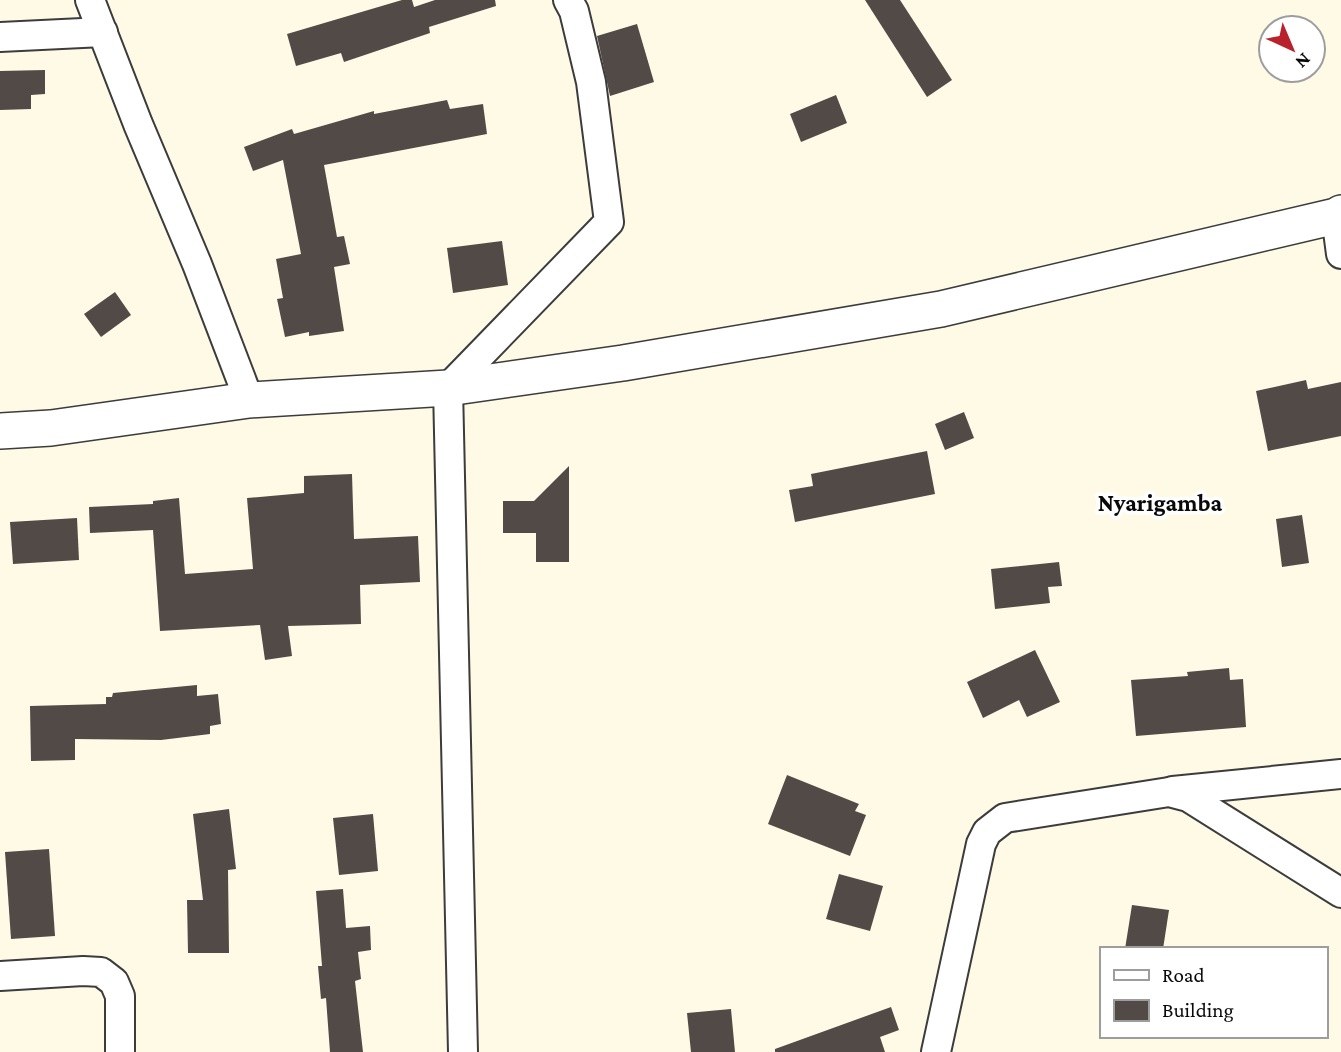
<svg xmlns="http://www.w3.org/2000/svg" width="1341" height="1052" font-family="'Crimson Pro',serif">
  <rect width="100%" height="100%" fill="#fffae6"/>
  <g fill="#524a46">
    <path d="M 402,0 L 412,0 L 414,7 L 435,0 L 495,0 L 496,6 L 429,27 L 430,33 L 344,62 L 341,53 L 296,66 L 287,34 Z"/>
    <path d="M 865,0 L 900,0 L 952,80 L 927,97 Z"/>
    <path d="M 637,24 L 654,82 L 610,96 L 597,36 Z"/>
    <path d="M 45,70 L 45,94 L 31,95 L 31,109 L 0,110 L 0,71 Z"/>
    <path d="M 836,95 L 847,123 L 801,142 L 790,114 Z"/>
    <path d="M 447,100 L 450,109 L 483,104 L 487,134 L 324,165 L 337,237 L 344,236 L 350,264 L 334,267 L 344,331 L 309,336 L 309,332 L 285,337 L 277,299 L 283,298 L 276,259 L 301,254 L 283,160 L 253,171 L 244,147 L 292,129 L 294,134 L 374,111 L 374,114 Z"/>
    <path d="M 502,241 L 508,285 L 453,293 L 447,248 Z"/>
    <path d="M 115,292 L 131,315 L 101,337 L 84,314 Z"/>
    <path d="M 1306,380 L 1308,389 L 1341,382 L 1341,436 L 1268,451 L 1256,391 Z"/>
    <path d="M 964,412 L 974,438 L 945,450 L 935,424 Z"/>
    <path d="M 927,451 L 935,494 L 795,522 L 789,490 L 813,486 L 811,474 Z"/>
    <path d="M 569,466 L 569,562 L 536,562 L 536,533 L 503,533 L 503,501 L 534,501 Z"/>
    <path d="M 352,474 L 354,539 L 418,536 L 420,582 L 360,585 L 361,624 L 288,626 L 292,656 L 265,660 L 260,625 L 160,631 L 153,530 L 90,533 L 89,507 L 153,504 L 153,501 L 179,498 L 185,574 L 253,569 L 247,498 L 304,493 L 304,476 Z"/>
    <path d="M 1302,515 L 1309,563 L 1282,567 L 1276,519 Z"/>
    <path d="M 77,518 L 79,560 L 13,564 L 10,522 Z"/>
    <path d="M 1059,562 L 1062,586 L 1048,587 L 1050,603 L 995,609 L 991,569 Z"/>
    <path d="M 1035,650 L 1060,702 L 1027,717 L 1019,700 L 983,718 L 967,682 Z"/>
    <path d="M 1229,668 L 1230,680 L 1243,679 L 1246,727 L 1136,736 L 1131,680 L 1188,676 L 1187,672 Z"/>
    <path d="M 197,685 L 197,696 L 218,694 L 221,724 L 210,726 L 210,734 L 161,740 L 75,739 L 75,760 L 31,761 L 30,706 L 106,704 L 106,697 L 112,697 L 113,693 Z"/>
    <path d="M 787,775 L 859,804 L 855,811 L 866,815 L 850,856 L 768,824 Z"/>
    <path d="M 229,809 L 236,869 L 228,870 L 229,953 L 188,953 L 187,900 L 203,900 L 193,814 Z"/>
    <path d="M 373,814 L 378,871 L 339,875 L 333,818 Z"/>
    <path d="M 49,849 L 55,936 L 11,939 L 5,852 Z"/>
    <path d="M 839,874 L 883,886 L 870,931 L 826,919 Z"/>
    <path d="M 343,889 L 346,928 L 370,926 L 371,950 L 358,952 L 361,979 L 355,981 L 363,1052 L 330,1052 L 326,998 L 321,999 L 318,966 L 322,966 L 316,891 Z"/>
    <path d="M 1132,905 L 1169,910 L 1163,949 L 1125,949 Z"/>
    <path d="M 891,1007 L 899,1030 L 880,1037 L 885,1052 L 775,1052 L 775,1049 Z"/>
    <path d="M 731,1009 L 735,1052 L 691,1052 L 687,1013 Z"/>
  </g>
  <g fill="none" stroke-linecap="round" stroke-linejoin="round">
    <defs>
      <g id="minor">
        <path d="M 90,0 L 138,124 L 197,264 L 249,400"/>
        <path d="M 0,37 L 103,32"/>
        <path d="M 1336,216 L 1341,254"/>
        <path d="M 1173,791 L 1341,774"/>
        <path d="M 0,976 L 83,971 L 101,972 L 114,982 L 120,996 L 120,1052"/>
        <path d="M 463,1052 L 448,388 L 609,222 L 591,82 L 574,11 L 568,0"/>
        <path d="M 936,1052 L 981,844 L 987,832 L 1005,818 L 1169,792 L 1188,797 L 1341,893"/>
      </g>
      <path id="tertiary" d="M 0,431 L 51,428 L 249,400 L 448,388 L 623,363 L 941,309 L 1336,216 L 1341,213"/>
    </defs>
    <use href="#minor" stroke="#3c3c3c" stroke-width="32"/>
    <use href="#tertiary" stroke="#3c3c3c" stroke-width="38"/>
    <use href="#minor" stroke="#fff" stroke-width="28"/>
    <use href="#tertiary" stroke="#fff" stroke-width="35"/>
  </g>
  <g text-anchor="middle" stroke-width="7" stroke-linejoin="round" paint-order="stroke">
    <g font-size="24" font-weight="bold" fill="#090909" stroke="#fff">
      <text x="1160" y="511">Nyarigamba</text>
    </g>
  </g>
  <rect x="1100" y="947" width="228" height="91" fill="#ffffff" stroke="#9d9d9d" stroke-width="2"/>
  <rect x="1114" y="970" width="35" height="10" fill="#ffffff" stroke="#9d9d9d" stroke-width="2"/>
  <text x="1162" y="982" font-size="21" fill="#090909">Road</text>
  <rect x="1114" y="1000" width="35" height="21" fill="#524a46" stroke="#9d9d9d" stroke-width="2"/>
  <text x="1162" y="1017" font-size="21" fill="#090909">Building</text>
  <g transform="translate(1292 49) rotate(136)"><circle r="33" fill="#ffffff" stroke="#9d9d9d" stroke-width="2"/>
  <path d="M0-5L12 26L0 18L-12 26Z" fill="#b9222b"/>
  <text y="-10" font-size="19" font-weight="bold" text-anchor="middle" fill="#090909">N</text>
  </g>
</svg>
